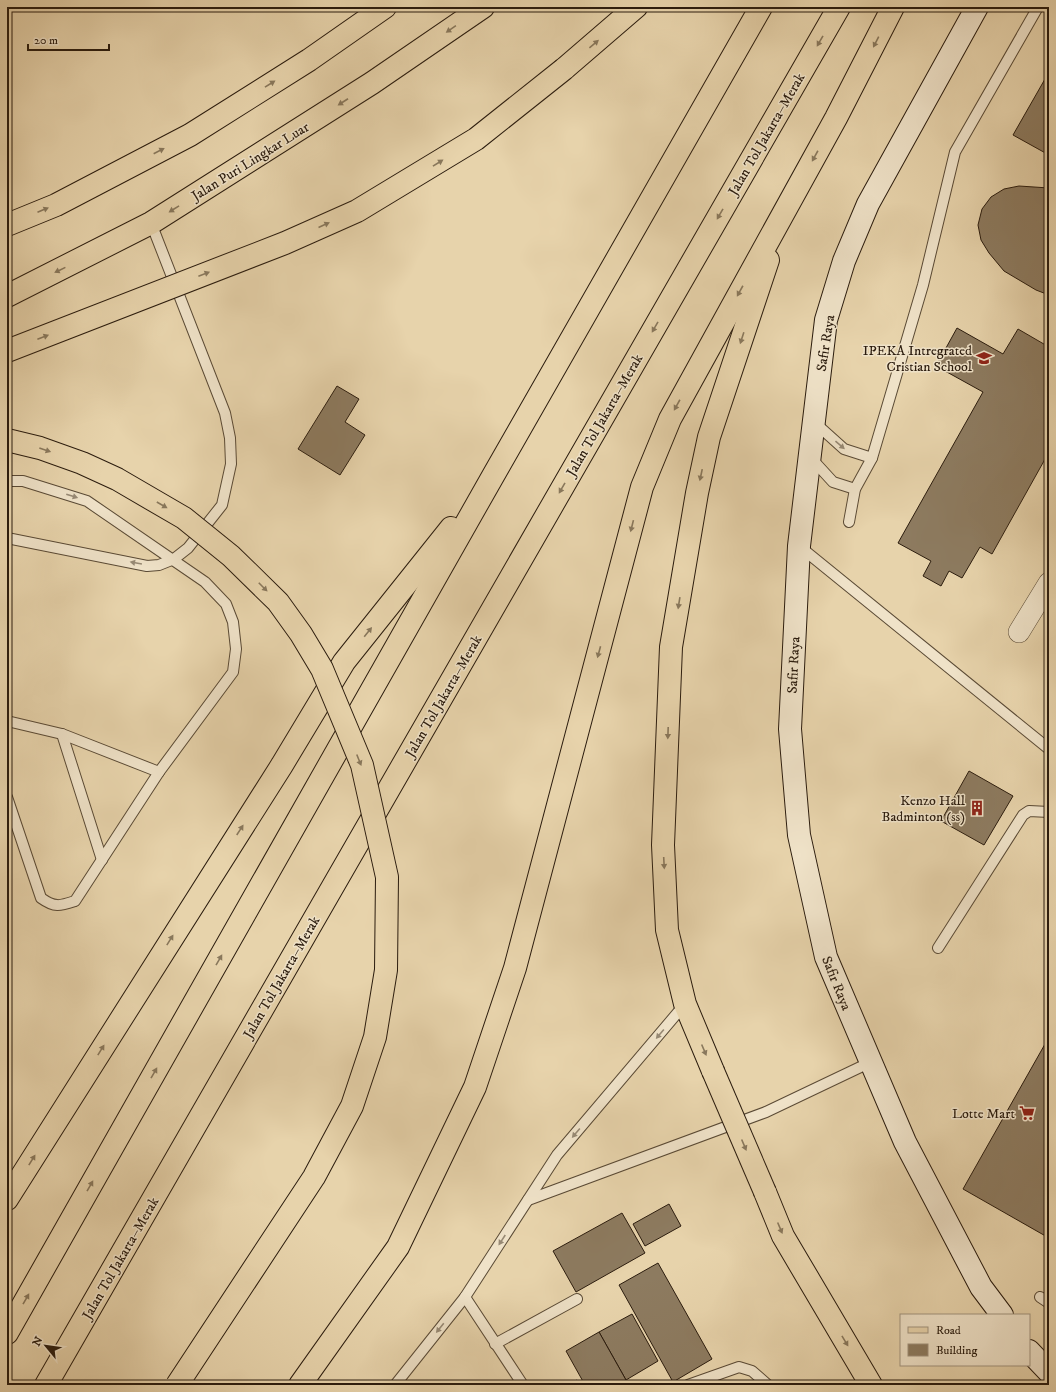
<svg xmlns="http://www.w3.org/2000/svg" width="1056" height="1392" font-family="'IM FELL DW Pica',serif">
  <rect width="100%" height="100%" fill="#e7d3ab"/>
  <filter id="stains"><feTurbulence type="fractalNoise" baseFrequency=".005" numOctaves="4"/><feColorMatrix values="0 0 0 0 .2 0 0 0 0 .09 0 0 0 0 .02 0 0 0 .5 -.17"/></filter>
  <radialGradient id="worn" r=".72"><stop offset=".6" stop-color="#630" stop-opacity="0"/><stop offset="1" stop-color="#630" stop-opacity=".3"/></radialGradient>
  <g fill="#8d7b60" stroke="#2b1c0e">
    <path d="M 1049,72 L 1049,155 L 1013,135 Z"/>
    <path d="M 1019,186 L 1049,188 L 1049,295 L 1036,290 L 1004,271 L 989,253 L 981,240 L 978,225 L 982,209 L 991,197 L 1004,189 Z"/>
    <path d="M 957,328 L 1003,354 L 1018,329 L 1049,347 L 1049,452 L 992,554 L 980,547 L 962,578 L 949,571 L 941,586 L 923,576 L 931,561 L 898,543 L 983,392 L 936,366 Z"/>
    <path d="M 337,386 L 359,399 L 345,422 L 365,435 L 340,475 L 298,449 Z"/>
    <path d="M 969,771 L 1013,796 L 984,845 L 941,821 Z"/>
    <path d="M 1049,1037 L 1049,1238 L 963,1189 Z"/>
    <path d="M 669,1204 L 681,1226 L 645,1246 L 633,1224 Z"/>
    <path d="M 622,1213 L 645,1253 L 576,1292 L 553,1251 Z"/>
    <path d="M 658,1263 L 712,1359 L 673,1382 L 619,1285 Z"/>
    <path d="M 632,1314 L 658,1361 L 626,1380 L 599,1332 Z"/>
    <path d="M 599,1332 L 626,1380 L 616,1385 L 585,1385 L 566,1351 Z"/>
    <path d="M 577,1380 L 580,1385 L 568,1385 Z"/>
  </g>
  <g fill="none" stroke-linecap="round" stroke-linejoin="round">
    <defs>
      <g id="lane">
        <path d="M 814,422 L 844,449 L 872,458"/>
        <path d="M 811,458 L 833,482 L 855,489"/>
        <path d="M 7,481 L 23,481 L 87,501 L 205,582 L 226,604 L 233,622 L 236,649 L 233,672 L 159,772 L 75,901 C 60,906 55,908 41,898 L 7,797"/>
        <path d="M 849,522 L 855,489 L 872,458 L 923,285 L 955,152 L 1038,7"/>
        <path d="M 7,538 L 147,566 L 159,565 L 174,559 L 188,548 L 222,505 L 231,464 L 230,438 L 225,413 L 151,223"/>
        <path d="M 799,546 L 1049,749"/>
        <path d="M 7,721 L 62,734 L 159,772"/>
        <path d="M 62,734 L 102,860"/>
        <path d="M 938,948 L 1023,815 L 1029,811 L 1049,812"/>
        <path d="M 528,1200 L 766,1112 L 871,1062"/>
        <path d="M 465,1297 L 523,1385"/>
        <path d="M 1040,1297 L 1049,1303"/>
        <path d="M 495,1344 L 577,1299"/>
        <path d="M 395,1385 L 465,1297 L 557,1155 L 685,1004"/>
        <path d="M 688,1385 L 739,1367 L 752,1371 L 768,1385"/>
      </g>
      <path id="street" d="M 1019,632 L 1049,583"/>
      <g id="secondary">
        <path d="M 977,7 L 868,204 L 844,261 L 826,320 L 799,546 L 790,729 L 799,835 L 826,957 L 905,1142 L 981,1287 L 1002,1315"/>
        <path d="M 1029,1351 L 1049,1372"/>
      </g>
      <g id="primary">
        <path d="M 7,225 L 56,205 L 190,135 L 309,60 L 385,7"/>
        <path d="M 7,296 L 151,223 L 372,83 L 483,7"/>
      </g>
      <g id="highway">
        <path d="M 564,69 L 636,7"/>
        <path d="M 713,1071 L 685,1004 L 667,930 L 663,845 L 671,647 L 697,493 L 709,437 L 768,260"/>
        <path d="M 765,1192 L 783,1236 L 871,1385"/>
        <path d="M 7,1199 L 282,765 L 344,662 L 451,528"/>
        <path d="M 7,1333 L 493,476 L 761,7"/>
        <path d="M 46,1385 L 839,7"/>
        <path d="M 300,1385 L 398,1247 L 475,1087 L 515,968 L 642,487 L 670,419 L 836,118 L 893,7"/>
      </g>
    </defs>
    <use href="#lane" stroke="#5a4a35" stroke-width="12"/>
    <use href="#street" stroke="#5a4a35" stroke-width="22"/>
    <use href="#secondary" stroke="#2b1c0e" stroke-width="24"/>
    <use href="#primary" stroke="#2b1c0e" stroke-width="24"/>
    <use href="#highway" stroke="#2b1c0e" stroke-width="24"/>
    <use href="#lane" stroke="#efe2c8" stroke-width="10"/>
    <use href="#street" stroke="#efe2c8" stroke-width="21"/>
    <use href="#secondary" stroke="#efe2c8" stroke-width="22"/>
    <use href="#primary" stroke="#e7d3ab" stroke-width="22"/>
    <use href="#highway" stroke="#e7d3ab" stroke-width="22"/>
    <defs>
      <g id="highway-bridge">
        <path d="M 7,351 L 285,243 L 357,211 L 476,139 L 564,69"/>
        <path d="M 7,440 L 40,448 L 82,463 L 117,479 L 184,518 L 231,556 L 278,602 L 301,634 L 322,669 L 362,765 L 387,877 L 386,970 L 375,1037 L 352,1106 L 314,1177 L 177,1385"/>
        <path d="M 713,1071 L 765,1192"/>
      </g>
    </defs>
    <use href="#highway-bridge" stroke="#2b1c0e" stroke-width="24" stroke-linecap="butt"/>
    <use href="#highway-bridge" stroke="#e7d3ab" stroke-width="22"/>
  </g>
  <defs><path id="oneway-solid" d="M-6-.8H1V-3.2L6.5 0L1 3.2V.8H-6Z"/></defs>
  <g fill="#89785c">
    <use href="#oneway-solid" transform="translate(451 29) rotate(145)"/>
    <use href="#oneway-solid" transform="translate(820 41) rotate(120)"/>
    <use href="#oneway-solid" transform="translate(876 42) rotate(117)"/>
    <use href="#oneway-solid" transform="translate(594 44) rotate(-40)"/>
    <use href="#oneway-solid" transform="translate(270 84) rotate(-32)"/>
    <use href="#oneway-solid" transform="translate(343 102) rotate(147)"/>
    <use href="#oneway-solid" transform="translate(159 151) rotate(-27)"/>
    <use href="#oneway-solid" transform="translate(815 156) rotate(119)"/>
    <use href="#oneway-solid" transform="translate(438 163) rotate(-32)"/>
    <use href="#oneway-solid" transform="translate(174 209) rotate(148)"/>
    <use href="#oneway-solid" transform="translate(43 210) rotate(-23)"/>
    <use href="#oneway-solid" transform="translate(720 214) rotate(120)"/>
    <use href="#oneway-solid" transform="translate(324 225) rotate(-24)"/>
    <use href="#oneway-solid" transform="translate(60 270) rotate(154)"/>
    <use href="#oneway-solid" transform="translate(204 274) rotate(-21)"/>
    <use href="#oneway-solid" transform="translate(740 291) rotate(119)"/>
    <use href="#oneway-solid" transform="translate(655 327) rotate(120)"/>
    <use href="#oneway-solid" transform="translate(43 337) rotate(-21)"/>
    <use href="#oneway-solid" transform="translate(742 338) rotate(108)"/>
    <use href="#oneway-solid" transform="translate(677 405) rotate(119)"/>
    <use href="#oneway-solid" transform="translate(45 450) rotate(19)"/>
    <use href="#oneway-solid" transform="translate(701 475) rotate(102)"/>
    <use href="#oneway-solid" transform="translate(562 488) rotate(120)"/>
    <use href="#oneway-solid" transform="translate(162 505) rotate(30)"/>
    <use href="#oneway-solid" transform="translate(632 526) rotate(104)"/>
    <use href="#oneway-solid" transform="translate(263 587) rotate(45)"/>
    <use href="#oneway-solid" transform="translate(679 603) rotate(99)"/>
    <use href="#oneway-solid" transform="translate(368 632) rotate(-51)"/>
    <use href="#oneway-solid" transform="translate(599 652) rotate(105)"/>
    <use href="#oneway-solid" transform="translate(668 733) rotate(92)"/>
    <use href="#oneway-solid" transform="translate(359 760) rotate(68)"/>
    <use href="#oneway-solid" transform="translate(240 830) rotate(-57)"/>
    <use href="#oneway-solid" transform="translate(664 863) rotate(87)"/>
    <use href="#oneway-solid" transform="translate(170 940) rotate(-58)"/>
    <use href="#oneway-solid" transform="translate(219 960) rotate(-60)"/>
    <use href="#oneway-solid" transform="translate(101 1050) rotate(-58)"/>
    <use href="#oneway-solid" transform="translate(704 1050) rotate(67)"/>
    <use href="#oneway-solid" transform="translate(154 1073) rotate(-60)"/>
    <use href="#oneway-solid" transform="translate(744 1145) rotate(67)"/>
    <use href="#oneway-solid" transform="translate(32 1160) rotate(-58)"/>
    <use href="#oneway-solid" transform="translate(90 1186) rotate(-60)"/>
    <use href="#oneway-solid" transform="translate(780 1228) rotate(67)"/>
    <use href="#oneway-solid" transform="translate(26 1299) rotate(-60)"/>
    <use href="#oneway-solid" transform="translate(845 1341) rotate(59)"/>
  </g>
  <g fill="#978974">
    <use href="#oneway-solid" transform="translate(840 445) rotate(41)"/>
    <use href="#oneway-solid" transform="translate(72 496) rotate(17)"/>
    <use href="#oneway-solid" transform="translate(136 563) rotate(-170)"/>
    <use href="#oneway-solid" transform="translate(660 1034) rotate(130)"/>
    <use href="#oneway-solid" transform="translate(576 1133) rotate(130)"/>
    <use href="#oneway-solid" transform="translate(502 1240) rotate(123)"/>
    <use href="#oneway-solid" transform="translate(440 1328) rotate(129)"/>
  </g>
  <defs>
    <symbol id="school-bare" viewBox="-9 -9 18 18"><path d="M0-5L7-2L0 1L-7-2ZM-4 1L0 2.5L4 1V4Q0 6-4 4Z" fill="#8f2418" stroke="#efe2c8" stroke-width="2.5" paint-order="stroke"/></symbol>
    <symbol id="building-bare" viewBox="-9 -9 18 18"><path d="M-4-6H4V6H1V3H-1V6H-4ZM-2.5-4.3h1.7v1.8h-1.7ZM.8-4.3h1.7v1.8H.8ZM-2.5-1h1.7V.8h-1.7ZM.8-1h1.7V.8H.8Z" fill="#8f2418" stroke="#efe2c8" stroke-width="2.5" paint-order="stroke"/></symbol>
    <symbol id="supermarket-bare" viewBox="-9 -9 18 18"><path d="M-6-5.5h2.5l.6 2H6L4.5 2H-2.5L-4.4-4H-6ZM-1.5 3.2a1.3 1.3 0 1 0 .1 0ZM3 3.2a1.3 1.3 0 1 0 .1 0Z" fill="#8f2418" stroke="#efe2c8" stroke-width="2.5" paint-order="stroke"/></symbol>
  </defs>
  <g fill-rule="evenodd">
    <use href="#school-bare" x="973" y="347" width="22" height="22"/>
    <use href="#building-bare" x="966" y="797" width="22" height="22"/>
    <use href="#supermarket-bare" x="1016" y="1102" width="22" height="22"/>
  </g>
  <g text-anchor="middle" stroke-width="3" stroke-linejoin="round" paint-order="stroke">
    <g font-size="14" fill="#2b1c0e" stroke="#efe2c8">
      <text transform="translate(766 134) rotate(-60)" y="5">Jalan Tol Jakarta–Merak</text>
      <text transform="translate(250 161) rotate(-32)" y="5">Jalan Puri Lingkar Luar</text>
      <text transform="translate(825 343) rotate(-81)" y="5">Safir Raya</text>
      <text transform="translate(604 415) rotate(-60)" y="5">Jalan Tol Jakarta–Merak</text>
      <text transform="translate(793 665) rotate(-87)" y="5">Safir Raya</text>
      <text transform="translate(443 696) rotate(-60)" y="5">Jalan Tol Jakarta–Merak</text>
      <text transform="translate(281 977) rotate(-60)" y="5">Jalan Tol Jakarta–Merak</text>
      <text transform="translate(837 983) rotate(68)" y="5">Safir Raya</text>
      <text transform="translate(120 1258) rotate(-60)" y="5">Jalan Tol Jakarta–Merak</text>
    </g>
    <g font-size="14" fill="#2b1c0e" stroke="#efe2c8" text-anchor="end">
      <text x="972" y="355">IPEKA Intregrated<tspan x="972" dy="16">Cristian School</tspan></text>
      <text x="965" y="805">Kenzo Hall<tspan x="965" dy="16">Badminton (ss)</tspan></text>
      <text x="1015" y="1118">Lotte Mart</text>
    </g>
  </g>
  <rect width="1056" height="1392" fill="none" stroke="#e7d3ab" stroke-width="24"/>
  <rect x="8" y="8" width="1040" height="1376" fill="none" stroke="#2b1c0e" stroke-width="2"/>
  <rect x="12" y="12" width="1032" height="1368" fill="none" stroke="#2b1c0e"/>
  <rect x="900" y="1314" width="130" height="52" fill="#efe2c8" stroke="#a1937e"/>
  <rect x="908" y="1327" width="20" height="6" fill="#e7d3ab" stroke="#a1937e"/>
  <text x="936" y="1334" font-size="12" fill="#2b1c0e">Road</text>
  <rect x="908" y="1344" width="20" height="12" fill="#8d7b60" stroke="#a1937e"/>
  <text x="936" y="1354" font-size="12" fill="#2b1c0e">Building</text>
  <g transform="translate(46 1346) rotate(299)" stroke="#efe2c8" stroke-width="3" paint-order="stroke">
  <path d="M0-3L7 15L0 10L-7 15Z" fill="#2b1c0e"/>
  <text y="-6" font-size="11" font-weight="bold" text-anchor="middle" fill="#2b1c0e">N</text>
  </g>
  <path d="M28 44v6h81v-6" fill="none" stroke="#2b1c0e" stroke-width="2"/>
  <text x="34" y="44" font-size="12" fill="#2b1c0e" stroke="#efe2c8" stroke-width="3" paint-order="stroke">20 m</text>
  <rect width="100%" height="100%" filter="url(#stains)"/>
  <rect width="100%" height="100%" fill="url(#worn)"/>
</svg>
